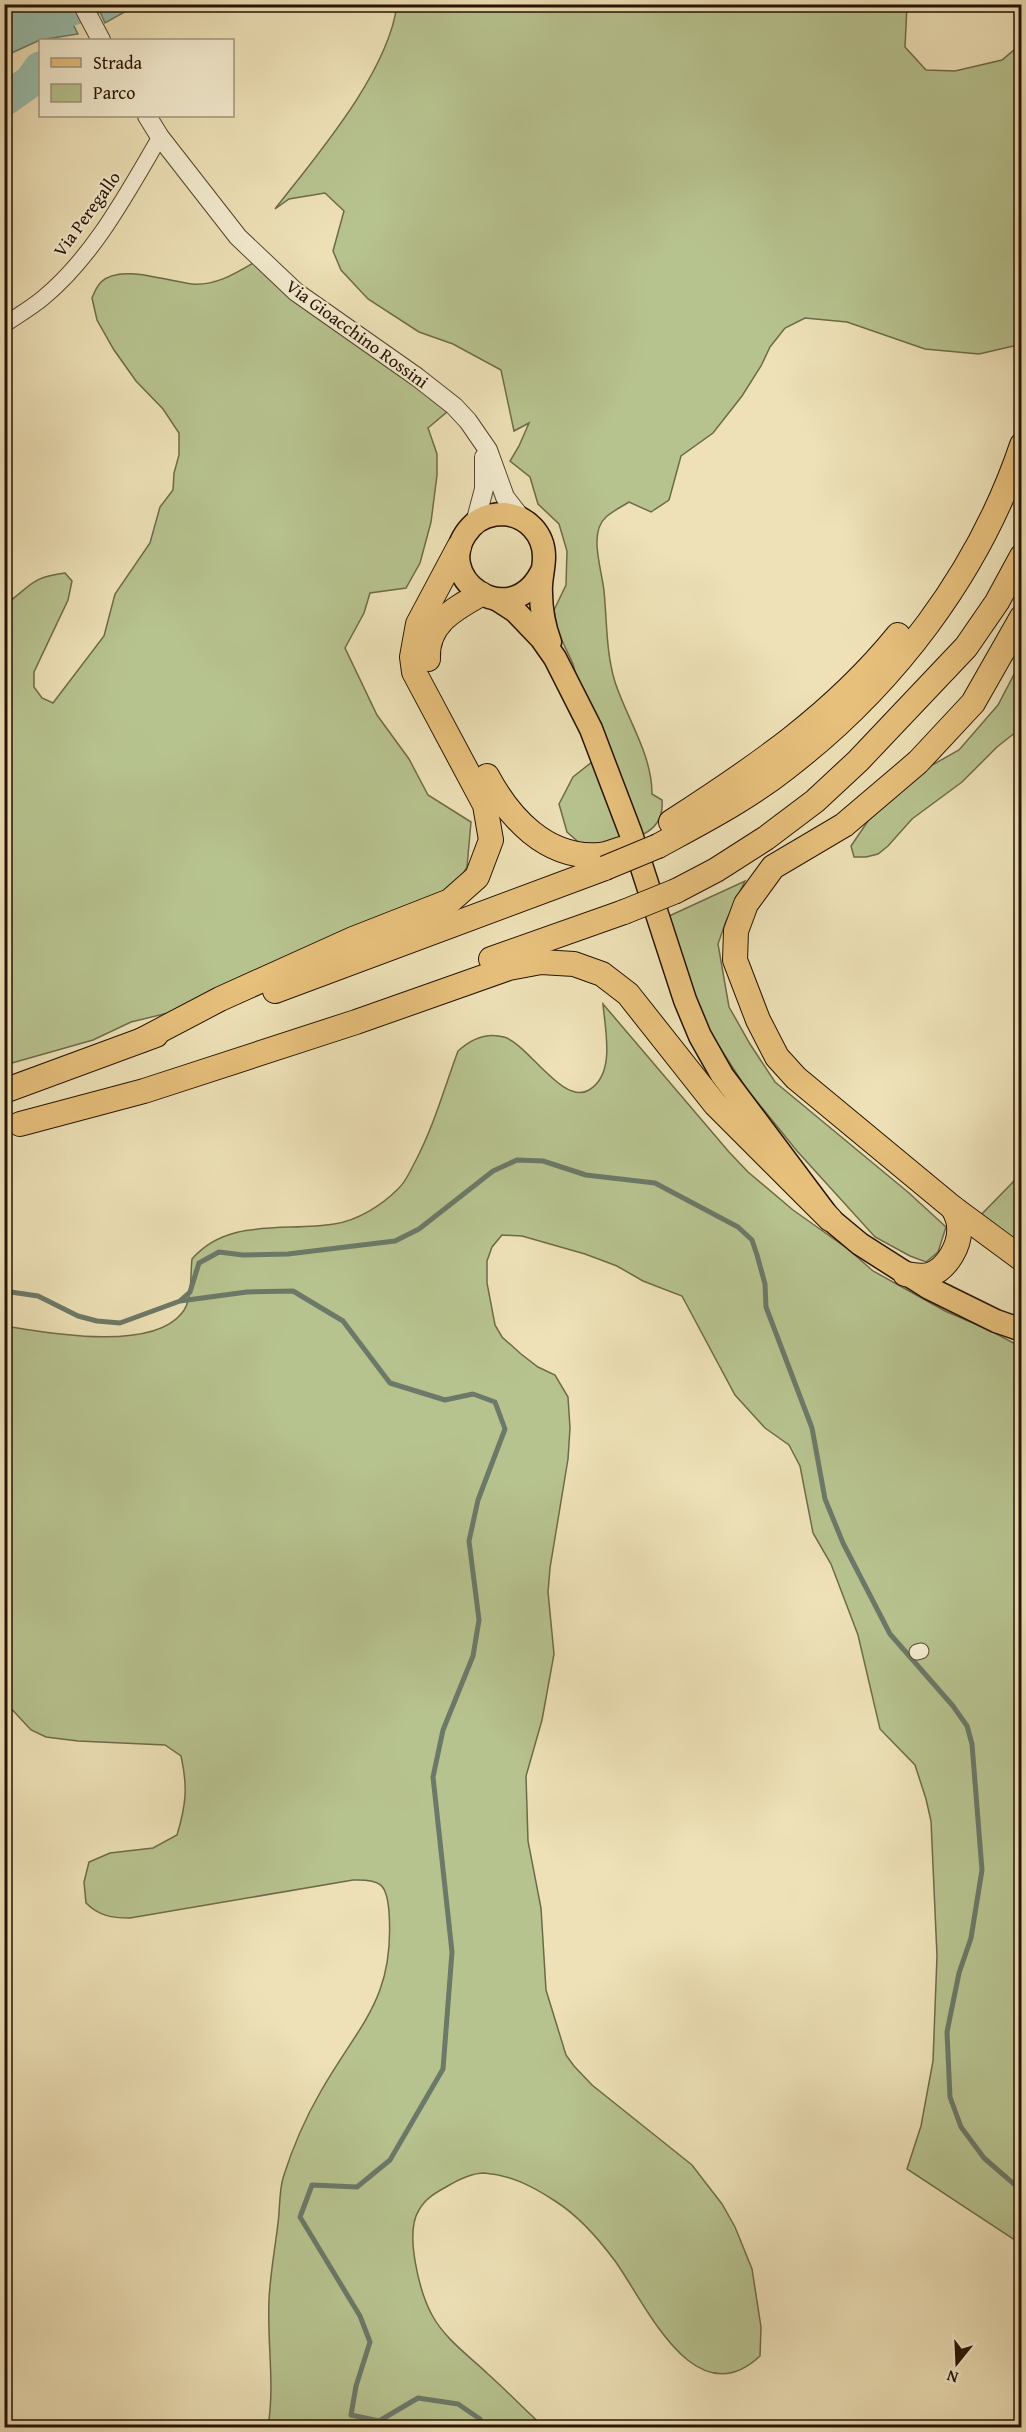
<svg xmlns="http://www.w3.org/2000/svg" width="1026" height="2432" font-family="'Gentium Book Plus',serif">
  <rect width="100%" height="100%" fill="#eee1b7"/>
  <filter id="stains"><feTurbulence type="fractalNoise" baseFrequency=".00333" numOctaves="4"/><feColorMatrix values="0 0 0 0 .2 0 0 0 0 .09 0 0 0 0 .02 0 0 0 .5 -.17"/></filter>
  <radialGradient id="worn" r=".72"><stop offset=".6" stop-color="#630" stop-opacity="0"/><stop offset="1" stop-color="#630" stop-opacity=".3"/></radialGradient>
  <g fill="#b7c38f" stroke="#6e6a48" stroke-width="1.5">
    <path d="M 397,5 L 907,5 L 905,47 L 926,70 L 955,71 L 1002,60 L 1021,44 L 1021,341 L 1018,345 L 979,354 L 925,349 L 847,322 L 805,318 L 785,328 L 770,347 L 761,366 L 742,396 L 713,433 L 681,456 L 669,500 L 651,512 L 629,502 C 621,507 613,511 606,517 C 588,533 602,570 604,591 C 607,621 606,653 615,682 C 627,719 652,754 652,794 L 662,800 C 666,843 613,842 583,846 L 567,832 L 559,804 L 573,777 L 607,750 L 583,702 L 573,664 L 558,632 L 554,610 L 566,585 L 567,551 L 559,524 L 538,504 L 530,477 L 510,461 L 519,446 L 529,423 L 514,431 L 501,370 L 453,344 L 419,332 L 368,299 L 341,270 L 333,251 L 344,211 L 325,193 L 289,199 L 275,209 C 317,155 388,73 397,5 Z"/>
    <path d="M 260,259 L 454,406 L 428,428 L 437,454 L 437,475 L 431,522 L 420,563 L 406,588 L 370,593 L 364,613 L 345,648 L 377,715 L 409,759 L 428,795 L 471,822 L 467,867 L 453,891 L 197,1006 L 131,1022 L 93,1040 L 5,1065 L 5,605 C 31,586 31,577 65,573 L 72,581 L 68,600 L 34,672 L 34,687 L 42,698 L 53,703 L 104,636 L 115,594 L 150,543 L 160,507 L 173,490 L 174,473 L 179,455 L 179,433 L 163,409 L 136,381 L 114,350 L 97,320 L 92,298 C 94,293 97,286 101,282 C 120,263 169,282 192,284 C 218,286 239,271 260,259 Z"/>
    <path d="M 1021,661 L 1021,728 L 997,747 L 962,782 L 912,819 L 888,846 L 878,854 L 866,857 L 854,857 L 851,846 L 872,815 L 927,768 L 959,750 L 998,705 Z"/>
    <path d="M 745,881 L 726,921 L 718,944 L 729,1007 L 750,1044 L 775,1082 L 909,1193 L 946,1227 L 938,1252 L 926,1262 L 910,1256 L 875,1237 L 797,1151 L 746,1088 L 707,1028 L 667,917 Z"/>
    <path d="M 603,1004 L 729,1152 L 748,1172 L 793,1210 L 848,1249 L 873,1271 L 945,1311 L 987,1329 L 1021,1347 L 1021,2244 L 907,2169 L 921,2126 L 933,2061 L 937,1956 L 931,1821 L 926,1799 L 915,1765 L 880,1729 L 858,1635 L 831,1564 L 813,1533 L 800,1466 L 789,1445 L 765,1428 L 735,1395 L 682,1296 L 643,1281 L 617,1266 L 585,1254 L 522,1236 L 502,1235 L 492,1247 L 487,1261 L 487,1283 L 495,1325 L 502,1337 L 521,1354 L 538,1367 L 555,1375 L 568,1397 L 570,1428 L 568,1459 L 550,1568 L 548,1592 L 554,1654 L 542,1720 L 526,1776 L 528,1841 L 541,1908 L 546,1990 L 566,2055 L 574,2066 L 592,2085 L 692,2165 L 722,2204 L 735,2227 L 752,2269 L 761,2327 L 760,2356 C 694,2418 645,2302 615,2261 C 598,2238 579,2216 555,2201 C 532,2186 511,2175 484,2173 C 472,2173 456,2181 446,2187 C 435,2193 425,2199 419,2210 C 404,2233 420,2293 432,2315 C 445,2339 469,2356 488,2374 C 507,2391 525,2410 544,2427 L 268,2427 C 275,2384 267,2343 269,2300 C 270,2275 275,2249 278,2223 C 280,2209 279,2192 283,2178 C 292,2149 306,2117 321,2091 C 360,2023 395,1998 389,1912 C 387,1884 381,1879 353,1880 L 130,1918 C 112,1918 99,1916 86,1903 L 84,1882 L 89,1862 L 110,1853 L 153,1848 L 177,1835 C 186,1805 188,1787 181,1756 L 165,1745 L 78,1741 L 46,1737 L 31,1730 L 5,1702 L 5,1326 C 48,1333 151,1352 182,1313 C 193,1300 190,1275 192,1259 C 228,1217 286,1232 334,1224 C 357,1221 382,1205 398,1189 C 406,1182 410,1171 415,1162 C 434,1126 444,1089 458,1051 C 471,1039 486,1032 504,1037 C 528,1044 563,1106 589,1090 C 616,1074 605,1030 603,1004 Z"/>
    <path d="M 1021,1170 L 1021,1247 L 979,1217 L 1013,1182 Z"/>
  </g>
  <g fill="#99beac" stroke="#6b7968" stroke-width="1.5">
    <path d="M 30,5 L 63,5 L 78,34 L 40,40 L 5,56 L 5,15 Z"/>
    <path d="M 97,5 L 137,5 L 105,23 Z"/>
  </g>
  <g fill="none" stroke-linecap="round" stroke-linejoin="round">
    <path stroke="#606856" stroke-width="1.5" d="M 4,41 L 36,29 L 46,30 L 55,24 L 56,21 L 51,4"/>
    <g stroke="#6b7968" stroke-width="5">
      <path d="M 4,1291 L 38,1296 L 78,1316 L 97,1321 L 120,1323 L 180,1301 L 247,1292 L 293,1291 L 343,1321 L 390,1383 L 445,1400 L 473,1394 L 495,1402 L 505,1429 L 478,1500 L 469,1541 L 479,1620 L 473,1656 L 443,1730 L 433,1777 L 452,1952 L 443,2069 L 390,2160 L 357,2187 L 312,2185 L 300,2217 L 360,2316 L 370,2342 L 356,2386 L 351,2415 L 379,2421 L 418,2398 L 458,2404 L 480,2419 L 479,2428"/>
      <path d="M 181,1300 L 190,1292 L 199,1263 L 219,1252 L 243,1255 L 288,1254 L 395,1241 L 419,1229 L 493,1171 L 517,1160 L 543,1161 L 586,1175 L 655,1183 L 738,1227 L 752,1240 L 757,1255 L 765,1284 L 766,1307 L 812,1428 L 825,1499 L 843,1543 L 890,1634 L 953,1706 L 967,1726 L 972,1744 L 982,1870 L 971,1938 L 959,1973 L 947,2032 L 950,2097 L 961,2127 L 984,2158 L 1022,2191"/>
    </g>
    <g stroke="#99beac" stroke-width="33">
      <path d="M 4,34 L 86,4"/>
      <path d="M 4,100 L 31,81 L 40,68"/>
    </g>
    <defs>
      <g id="minor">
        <path d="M 4,325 C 17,316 31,308 43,298 C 94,256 127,193 160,137"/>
        <path d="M 917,1652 L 921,1651"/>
      </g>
      <g id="tertiary">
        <path d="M 82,4 L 101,40"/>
        <path d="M 147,116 L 160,137 L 238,237 L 296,292 L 417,377 L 454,406 L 468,421 L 488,450 L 505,497 L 522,519"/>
        <path d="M 475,523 L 484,489 L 484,457"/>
      </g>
      <g id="primary">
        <path d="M 543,569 C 512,637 426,576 471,527 C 480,517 492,514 504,514 C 527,516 544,534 544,557 C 544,569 540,581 541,593 C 541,610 544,626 550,642"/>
        <path d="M 498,600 L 515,611 L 541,638 L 555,658 L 591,729 L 631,834 L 685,1000 L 700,1036 L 722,1075 L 830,1219 L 860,1244 L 929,1288 L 996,1321 L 1022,1330"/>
      </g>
      <g id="trunk">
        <path d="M 1022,617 L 973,703 L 918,762 L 844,825 L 773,867 L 746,904 L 736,931 L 735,960 L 758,1020 L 777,1057 L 796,1078 L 953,1208 L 1022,1259"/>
        <path d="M 428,659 C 426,624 454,609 481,594"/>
        <path d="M 487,776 C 509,817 546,859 599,855 C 606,855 614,851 621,849"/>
        <path d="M 671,822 C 755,768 834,714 898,635"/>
        <path d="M 658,846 C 702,822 747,799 786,768 C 893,686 979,573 1022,445"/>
        <path d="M 676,891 L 716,870 L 766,838 L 815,801 L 858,761 L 966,647 L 997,602 L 1022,556"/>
        <path d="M 491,959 L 624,912"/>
        <path d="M 275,991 L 605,868"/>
        <path d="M 142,1040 L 220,999 L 353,939 L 450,901 L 477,877 L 491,840 L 485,805 L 414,672 L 412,657 L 418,624 L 459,547"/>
        <path d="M 4,1091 L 156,1035"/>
        <path d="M 20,1124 L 144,1091 L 356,1022 L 509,968 L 541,962 L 574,964 L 602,974 L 628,994 L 715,1104 L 830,1219"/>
        <path d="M 905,1274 C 913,1275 921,1277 929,1275 C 947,1269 961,1245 959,1226 C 959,1220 956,1214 953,1208"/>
      </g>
    </defs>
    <use href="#minor" stroke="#58462e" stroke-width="17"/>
    <use href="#tertiary" stroke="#58462e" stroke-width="20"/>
    <use href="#primary" stroke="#261201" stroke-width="25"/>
    <use href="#trunk" stroke="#261201" stroke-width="26"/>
    <use href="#minor" stroke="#f4ecd0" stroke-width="15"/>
    <use href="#tertiary" stroke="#f4ecd0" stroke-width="18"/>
    <use href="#primary" stroke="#e7c07c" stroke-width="22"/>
    <use href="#trunk" stroke="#e7c07c" stroke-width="24"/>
    <defs>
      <g id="trunk-bridge">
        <path d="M 605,868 L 658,846"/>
        <path d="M 624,912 L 676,891"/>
      </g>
    </defs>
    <use href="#trunk-bridge" stroke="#261201" stroke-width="26" stroke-linecap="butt"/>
    <use href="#trunk-bridge" stroke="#e7c07c" stroke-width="24"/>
  </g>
  <g text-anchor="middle" stroke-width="4.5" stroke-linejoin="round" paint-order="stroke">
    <g font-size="18" fill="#261201" stroke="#f4ecd0">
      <text transform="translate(87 214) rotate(-54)" y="6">Via Peregallo</text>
      <text transform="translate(357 334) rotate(36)" y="6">Via Gioacchino Rossini</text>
    </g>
  </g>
  <rect width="1026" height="2432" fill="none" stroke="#eee1b7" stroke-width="24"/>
  <rect x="6" y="6" width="1014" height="2420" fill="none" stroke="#261201" stroke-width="3"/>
  <rect x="12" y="12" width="1002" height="2408" fill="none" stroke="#261201" stroke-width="1.5"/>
  <rect x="39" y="39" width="195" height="78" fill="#f4ecd0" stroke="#a2957d" stroke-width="1.5"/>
  <rect x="51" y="58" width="30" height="9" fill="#e7c07c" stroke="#a2957d" stroke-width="1.5"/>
  <text x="93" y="69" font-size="18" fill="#261201">Strada</text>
  <rect x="51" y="84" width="30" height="18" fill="#b7c38f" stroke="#a2957d" stroke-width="1.5"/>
  <text x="93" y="99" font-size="18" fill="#261201">Parco</text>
  <g transform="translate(957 2363) rotate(198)" stroke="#f4ecd0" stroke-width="4.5" paint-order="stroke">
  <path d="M0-4.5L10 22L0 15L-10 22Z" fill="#261201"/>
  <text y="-9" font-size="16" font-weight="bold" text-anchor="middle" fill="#261201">N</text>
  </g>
  <rect width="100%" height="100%" filter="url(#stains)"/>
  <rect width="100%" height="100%" fill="url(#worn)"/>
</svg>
